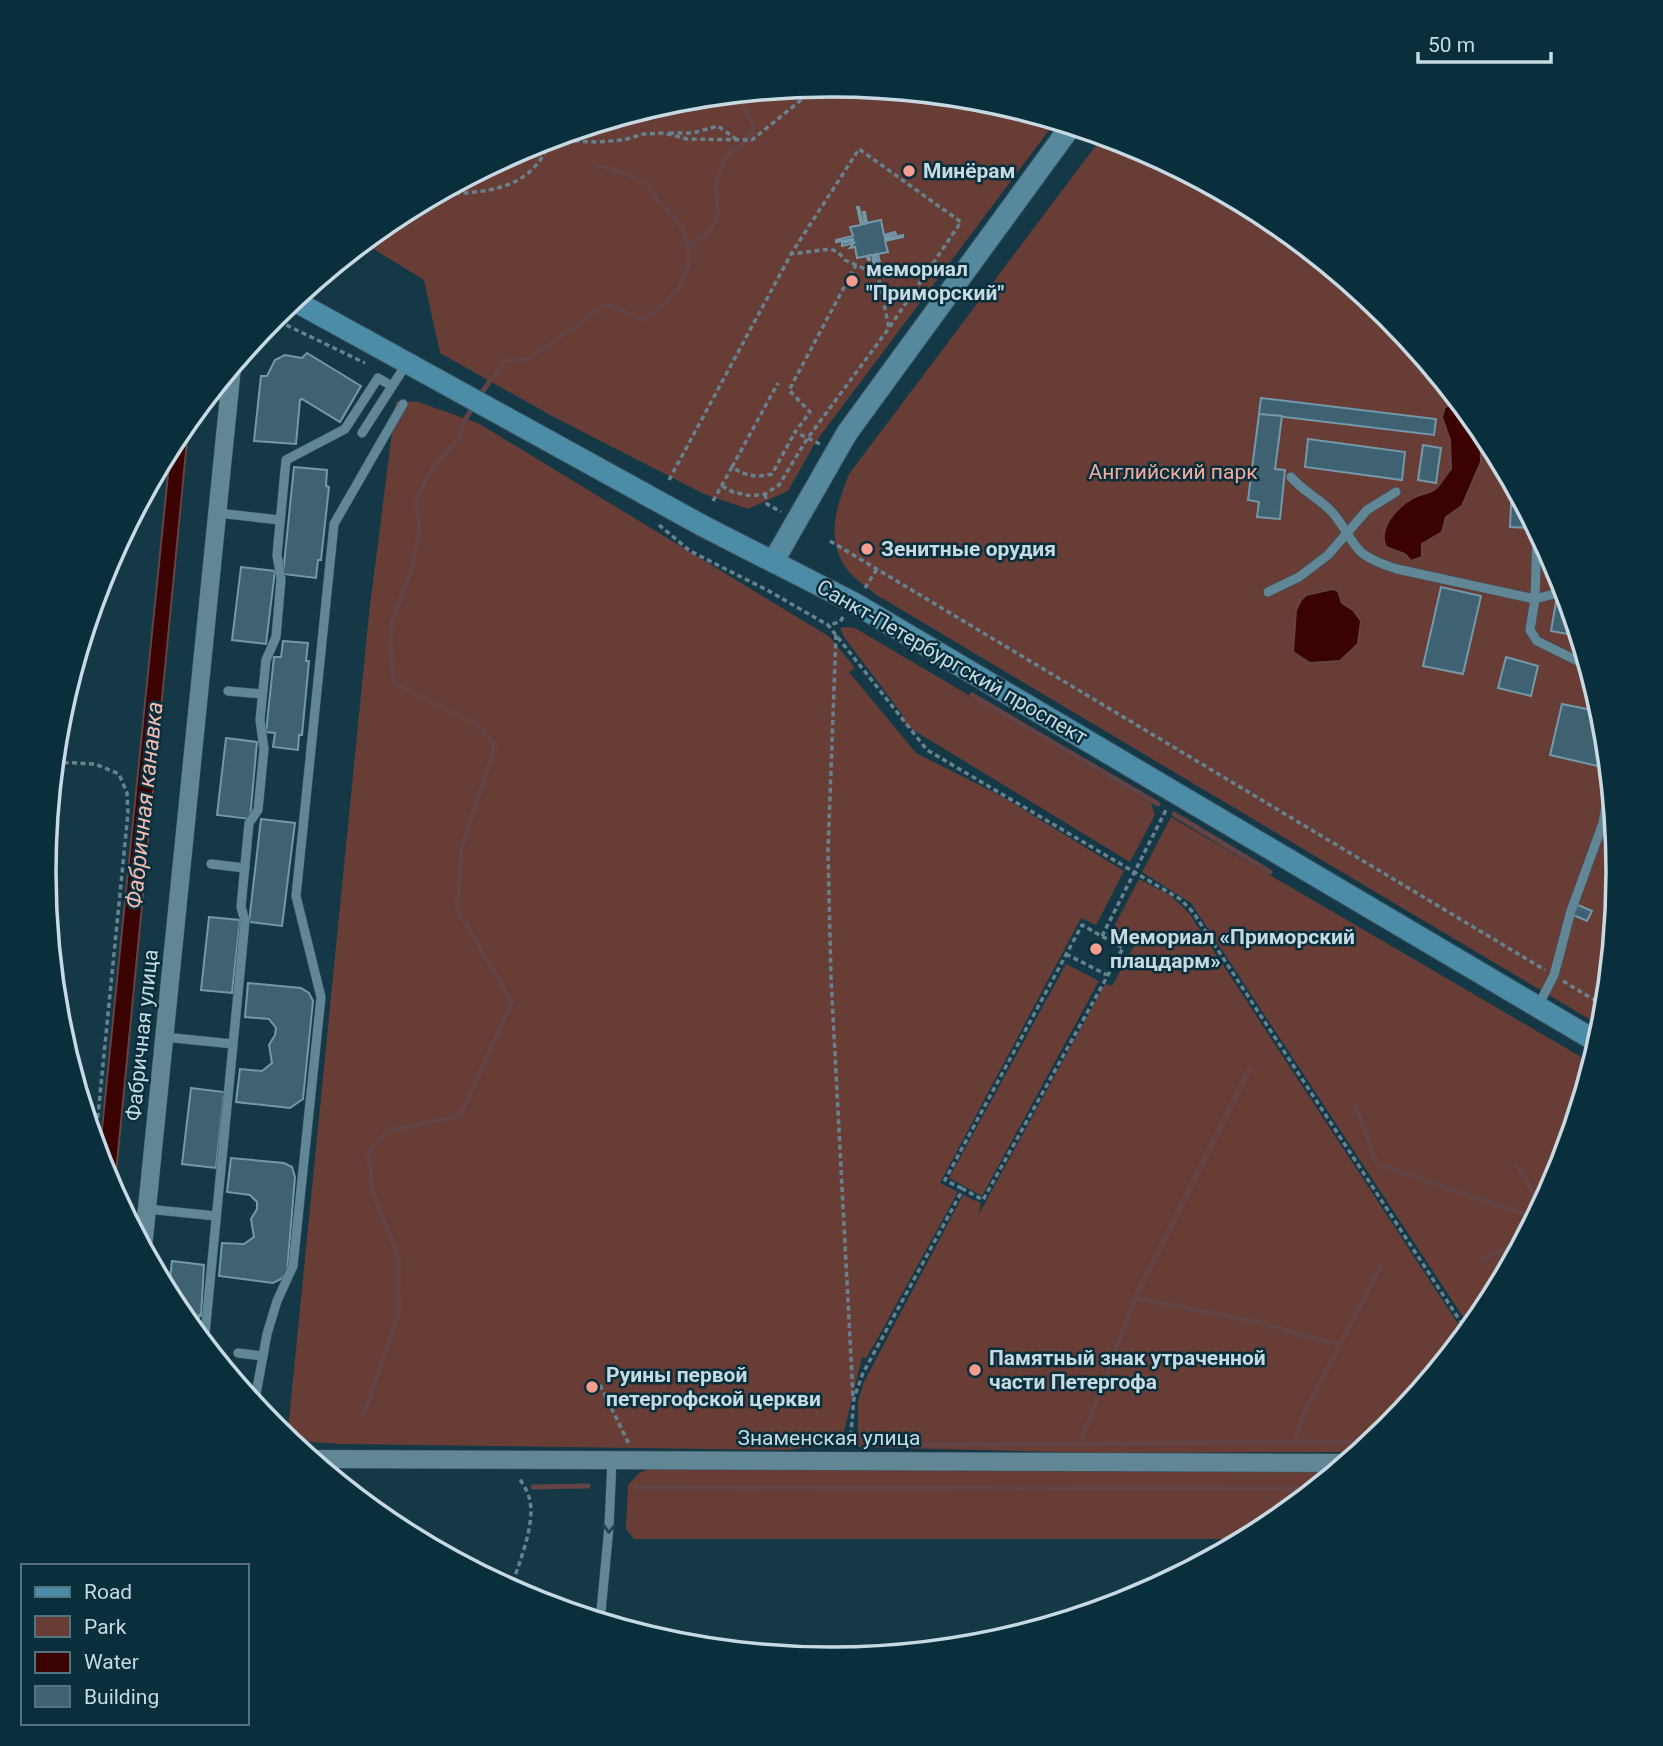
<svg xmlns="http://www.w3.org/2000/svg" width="1663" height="1746" font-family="Roboto,sans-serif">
  <rect width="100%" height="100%" fill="#153847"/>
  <g fill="#673d36">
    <path d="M 832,85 L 986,100 L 1055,122 L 815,443 L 788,491 L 748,509 L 704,494 L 552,416 L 440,353 L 424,280 L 364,243 L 394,218 L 530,145 L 678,100 Z"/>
    <path d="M 1103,136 L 1133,145 L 1269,218 L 1389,316 L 1487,436 L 1559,572 L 1604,720 L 1619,873 L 1604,1028 L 875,594 C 866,586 853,578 846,568 C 825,538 837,505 849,474 Z"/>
    <path d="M 396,401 L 418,402 L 478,423 L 830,637 L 855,668 L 849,672 L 916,753 L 1003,797 L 1124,871 L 1096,925 L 1081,918 L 940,1183 L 958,1192 L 875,1343 L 866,1358 L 862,1358 L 843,1435 L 819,1446 L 787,1450 L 340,1444 L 287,1440 L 369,614 Z"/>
    <path d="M 847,627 L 855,628 L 1151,803 L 1155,815 L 1130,862 L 905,725 L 902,714 L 844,637 L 840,628 Z"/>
    <path d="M 1171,817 L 1593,1064 L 1559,1175 L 1486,1311 L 1471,1329 L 1191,903 L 1142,872 Z"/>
    <path d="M 1139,879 L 1170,895 L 1189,913 L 1466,1336 L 1388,1430 L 1362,1452 L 1096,1453 L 858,1447 L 858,1401 L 864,1382 L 963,1195 L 981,1203 L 979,1214 L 1105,984 L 1112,986 L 1134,946 L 1111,932 Z"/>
    <path d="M 1066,964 L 1099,981 L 982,1196 L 949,1178 Z"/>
    <path d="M 651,1468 L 1338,1471 L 1269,1528 L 1248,1539 L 634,1539 L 626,1529 L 628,1485 L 639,1473 Z"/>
  </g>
  <g fill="#3a0200" stroke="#644344" stroke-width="2">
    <path d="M 538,143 L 535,154 C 514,166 495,175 471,177 Z"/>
    <path d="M 1459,402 L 1480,427 L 1481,462 L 1462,506 L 1446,517 L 1442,532 L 1422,544 L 1422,557 L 1411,561 L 1405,554 L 1386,547 C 1377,528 1397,507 1413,498 C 1419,494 1428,494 1434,490 C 1441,485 1445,475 1451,469 L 1450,440 L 1442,417 L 1445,407 Z"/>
    <path d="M 189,420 L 114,1194 L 104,1174 L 99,1159 L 171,445 Z"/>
    <path d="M 1333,589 L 1338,591 L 1342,603 L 1353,610 L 1361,621 L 1358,644 L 1340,661 L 1310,663 L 1293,652 L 1296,610 L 1301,600 L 1306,595 Z"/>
  </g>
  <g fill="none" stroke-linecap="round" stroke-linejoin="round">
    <g stroke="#644344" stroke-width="5">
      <path d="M 688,248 C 697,241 711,232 716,221 C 721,211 716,199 716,188 C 716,184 721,167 723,162 C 731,145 748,150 754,125 L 737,95"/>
      <path d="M 478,398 L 505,360 L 527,360 L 604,306 C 624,306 627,317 644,319 C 670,302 695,278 687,245 C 686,240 685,233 683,229 C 678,219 669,212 661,204 C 655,197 653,189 644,183 C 628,173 611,170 593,164"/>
      <path d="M 972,695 L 1158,804"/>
      <path d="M 1174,814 L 1270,872"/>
      <path d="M 1355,1105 L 1377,1164 L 1536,1218"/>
      <path d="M 1517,1166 L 1542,1207"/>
      <path d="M 1483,1260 L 1525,1238"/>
      <path d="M 1135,1298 L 1250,1068"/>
      <path d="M 364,1414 L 398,1315 L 399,1259 L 373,1193 L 368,1154 L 386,1131 L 460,1116 L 512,1002 L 457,909 L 462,847 L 495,746 L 475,724 L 394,683 L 390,650 L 392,622 L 412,569 L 419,531 L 416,499 L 433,467 L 460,438 L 463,423 L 473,407"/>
      <path d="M 1294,1443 L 1302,1417 L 1381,1266"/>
      <path d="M 1080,1444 L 1135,1298 L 1257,1322 L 1339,1345"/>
      <path d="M 883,1445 L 1374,1442"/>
      <path d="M 533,1487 L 588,1486"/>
      <path d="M 635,1487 L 1317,1489"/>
      <path d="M 365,1503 L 365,1504"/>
    </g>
  </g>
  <g fill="#3f6272" stroke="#7398a9" stroke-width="2">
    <path d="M 857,207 L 859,207 L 863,224 L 865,224 L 863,212 L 865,212 L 867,223 L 881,220 L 884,235 L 895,232 L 896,234 L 885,237 L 885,239 L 903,235 L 903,237 L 885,241 L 888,252 L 878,254 L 882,271 L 879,271 L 876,254 L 874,255 L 876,265 L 874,266 L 872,255 L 869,255 L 870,260 L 868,260 L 867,256 L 857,258 L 855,247 L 850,248 L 854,243 L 842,246 L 842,243 L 853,241 L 853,239 L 836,242 L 836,240 L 853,236 L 850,227 L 861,225 Z"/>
    <path d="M 307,353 L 361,386 L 340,422 L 302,399 L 300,400 L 296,444 L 254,441 L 261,376 L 267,376 L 275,360 L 285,355 L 302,358 Z"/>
    <path d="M 1261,398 L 1436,419 L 1434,435 L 1259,414 Z"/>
    <path d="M 1259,414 L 1282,416 L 1275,469 L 1285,470 L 1280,519 L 1257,517 L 1259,502 L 1248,500 Z"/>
    <path d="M 1308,439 L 1405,452 L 1402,480 L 1305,467 Z"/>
    <path d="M 1423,445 L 1441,448 L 1436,483 L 1418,480 Z"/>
    <path d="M 294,467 L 327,470 L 326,486 L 329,487 L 321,560 L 318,560 L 316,578 L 283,574 Z"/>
    <path d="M 1512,484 L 1535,526 L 1535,528 L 1510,527 Z"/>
    <path d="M 1551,555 L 1559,572 L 1562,580 L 1546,576 Z"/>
    <path d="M 241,567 L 275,571 L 266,644 L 232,640 Z"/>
    <path d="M 1441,587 L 1481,596 L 1463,674 L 1423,666 Z"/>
    <path d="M 1556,602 L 1569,605 L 1579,636 L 1551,631 Z"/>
    <path d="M 283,641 L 308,643 L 306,661 L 309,661 L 302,735 L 299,735 L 298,750 L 273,747 L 275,733 L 266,732 L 274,657 L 281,657 Z"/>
    <path d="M 1506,657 L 1538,666 L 1531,696 L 1498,688 Z"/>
    <path d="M 1562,704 L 1602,712 L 1600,730 L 1605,732 L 1607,747 L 1602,767 L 1550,755 Z"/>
    <path d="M 226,738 L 257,742 L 250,819 L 217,815 Z"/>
    <path d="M 261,819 L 295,823 L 282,926 L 249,922 Z"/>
    <path d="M 1578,905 L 1592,911 L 1587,921 L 1573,915 Z"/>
    <path d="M 209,917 L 240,920 L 232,993 L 201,990 Z"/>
    <path d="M 248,983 L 301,988 L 309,993 L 313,1001 L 303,1099 L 290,1108 L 236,1102 L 240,1069 L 262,1071 L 272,1063 L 269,1045 L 275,1035 L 276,1028 L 269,1019 L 245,1017 Z"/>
    <path d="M 191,1088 L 224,1092 L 216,1168 L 182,1164 Z"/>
    <path d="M 231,1158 L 284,1163 L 292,1167 L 295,1177 L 287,1272 L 281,1279 L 273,1283 L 219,1276 L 222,1243 L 244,1244 L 254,1237 L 251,1219 L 257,1209 L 257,1202 L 250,1195 L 227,1192 Z"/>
    <path d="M 172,1261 L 204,1265 L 201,1316 L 199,1315 L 197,1335 L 176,1310 L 168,1295 Z"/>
  </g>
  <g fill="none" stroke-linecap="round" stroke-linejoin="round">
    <defs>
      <g id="lane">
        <path d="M 362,433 L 407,363"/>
        <path d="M 1291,477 C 1302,490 1316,497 1329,509 C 1343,522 1349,541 1362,553 C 1372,561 1384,565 1397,569 L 1535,599 L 1554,594 L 1567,597"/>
        <path d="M 217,513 L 280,520"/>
        <path d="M 1537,533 L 1535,599 L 1530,630 L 1537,641 L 1588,666"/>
        <path d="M 1268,592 L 1299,577 L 1328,555 L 1367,510 L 1396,492"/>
        <path d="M 228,691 L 262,694"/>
        <path d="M 211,864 L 245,868"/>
        <path d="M 1538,1006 L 1554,975 L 1571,911 L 1603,823 L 1610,783"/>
        <path d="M 164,1037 L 233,1044"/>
        <path d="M 147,1209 L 216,1216"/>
        <path d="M 204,1344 L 245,921 L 241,907 L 249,823 L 258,810 L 264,749 L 260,720 L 266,660 L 276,637 L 281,579 L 277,555 L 286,460 L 345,429 L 378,378 L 392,386"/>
        <path d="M 238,1353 L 263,1356"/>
        <path d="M 254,1405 L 267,1334 L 277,1301 L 293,1266 L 321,997 L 296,896 L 334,524 L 403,404"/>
        <path d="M 600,1622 L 609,1527 L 612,1460"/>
      </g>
      <g id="street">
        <path d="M 143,1248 L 232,367"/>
        <path d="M 310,1459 L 1349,1463"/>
      </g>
      <path id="secondary" d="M 773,562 L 847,433 L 1071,126"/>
      <path id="primary" d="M 293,300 L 703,526 L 854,603 L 1599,1043"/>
    </defs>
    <use href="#lane" stroke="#385360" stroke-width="10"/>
    <use href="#street" stroke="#385360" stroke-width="19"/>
    <use href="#secondary" stroke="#385360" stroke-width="23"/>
    <use href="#primary" stroke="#385360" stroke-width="23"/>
    <g stroke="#67828f" stroke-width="3.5" stroke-dasharray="5 3.5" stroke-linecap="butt">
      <path d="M 669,133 L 693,133 L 718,126 L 736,139"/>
      <path d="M 549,143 L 572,141 L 597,142 L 623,140 L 644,134 L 664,133 L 687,139 L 752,140 L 817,87"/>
      <path d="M 438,194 C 484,193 534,191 550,139"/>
      <path d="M 270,321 L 282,323 L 365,363"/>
      <path d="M 820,444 L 795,432 L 810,412 L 789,390 L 856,265"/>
      <path d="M 732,467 L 778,383"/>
      <path d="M 669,480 L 791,254 L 830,249 L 838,252 L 845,260 L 878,275 L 889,328"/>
      <path d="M 722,486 L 733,492 L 751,496 L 765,494 L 779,485 L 807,439 L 889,328 L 961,222 L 859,149 L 791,254"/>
      <path d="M 765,494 L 767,504 L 781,512"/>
      <path d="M 713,501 L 732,467 C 746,476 756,478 772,474 L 795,432"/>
      <path d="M 659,525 L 690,551 L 767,590 L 828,625"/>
      <path d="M 830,541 L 1545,970"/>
      <path d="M 865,588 L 877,569"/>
      <path d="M 843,617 L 840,622 L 828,625 L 927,750 L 1180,899 L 1193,912 L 1468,1333"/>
      <path d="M 836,635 L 828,851 L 831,978 L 853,1396"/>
      <path d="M 55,762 L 95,764 L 119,774 L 127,793 L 128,813 L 95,1145"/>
      <path d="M 1102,936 L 1166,810"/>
      <path d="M 1066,954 L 1107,975"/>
      <path d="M 1563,981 L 1606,1007"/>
      <path d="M 600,1385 L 629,1444"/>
      <path d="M 850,1444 L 854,1398 L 863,1373 L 963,1189 L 983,1200 L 1123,948 L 1082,925 L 945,1180 L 963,1189"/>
      <path d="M 510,1590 C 518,1566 537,1522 529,1497 C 527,1490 522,1483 519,1477"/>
    </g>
    <use href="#lane" stroke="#618696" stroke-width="9"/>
    <use href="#street" stroke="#618696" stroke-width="18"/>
    <use href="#secondary" stroke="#57899e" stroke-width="21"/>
    <use href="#primary" stroke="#4d8ca6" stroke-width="21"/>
  </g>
  <defs><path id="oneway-chevron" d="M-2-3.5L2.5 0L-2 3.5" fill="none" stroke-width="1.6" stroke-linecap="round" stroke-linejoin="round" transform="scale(1.75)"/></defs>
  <use stroke="#1f4452" href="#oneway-chevron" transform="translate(609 1528) rotate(93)"/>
  <g fill="#f59d8e" stroke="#092e3c" stroke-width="2.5">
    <circle cx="909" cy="171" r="7"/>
    <circle cx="852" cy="281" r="7"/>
    <circle cx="867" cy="549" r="7"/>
    <circle cx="1096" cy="949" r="7"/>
    <circle cx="975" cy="1370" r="7"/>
    <circle cx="592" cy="1387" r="7"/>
  </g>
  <g text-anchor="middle" stroke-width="5" stroke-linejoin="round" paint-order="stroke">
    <g font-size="21" font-weight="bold" fill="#c7dae3" stroke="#092e3c" text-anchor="start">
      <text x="923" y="178">Минёрам</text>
      <text x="866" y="276">мемориал<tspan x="866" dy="24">"Приморский"</tspan></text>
      <text x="881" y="556">Зенитные орудия</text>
      <text x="1110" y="944">Мемориал «Приморский<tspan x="1110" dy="24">плацдарм»</tspan></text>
      <text x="989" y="1365">Памятный знак утраченной<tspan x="989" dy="24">части Петергофа</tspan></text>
      <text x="606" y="1382">Руины первой<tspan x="606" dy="24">петергофской церкви</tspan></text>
    </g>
    <g font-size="21" fill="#f8ab9d" stroke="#092e3c">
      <text x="1173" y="479">Английский парк</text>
    </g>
    <g font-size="21" fill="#c7dae3" stroke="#092e3c">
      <text transform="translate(952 662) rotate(30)" y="7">Санкт-Петербургский проспект</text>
      <text transform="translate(142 1035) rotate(-84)" y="7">Фабричная улица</text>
      <text x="829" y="1445">Знаменская улица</text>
    </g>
    <g font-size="23" font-style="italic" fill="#f6bbb0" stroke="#092e3c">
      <text transform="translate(144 805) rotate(-84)" y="8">Фабричная канавка</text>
    </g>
  </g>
  <path d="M0 0H1663V1746H0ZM56 872a775 775 0 1 1 1550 0a775 775 0 1 1-1550 0Z" fill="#092e3c" fill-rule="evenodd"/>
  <path fill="none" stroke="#c7dae3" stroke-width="3.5" d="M56 872a775 775 0 1 1 1550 0a775 775 0 1 1-1550 0Z"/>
  <rect x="21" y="1564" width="228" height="161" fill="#092e3c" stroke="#55737f" stroke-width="2"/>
  <rect x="35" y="1587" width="35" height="10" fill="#4d8ca6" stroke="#55737f" stroke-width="2"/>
  <text x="84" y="1599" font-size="21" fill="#c7dae3">Road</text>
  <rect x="35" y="1616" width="35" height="21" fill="#673d36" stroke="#55737f" stroke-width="2"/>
  <text x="84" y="1634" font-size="21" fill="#c7dae3">Park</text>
  <rect x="35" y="1652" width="35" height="21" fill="#3a0200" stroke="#55737f" stroke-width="2"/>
  <text x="84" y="1669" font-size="21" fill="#c7dae3">Water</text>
  <rect x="35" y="1686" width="35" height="21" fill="#3f6272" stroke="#55737f" stroke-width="2"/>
  <text x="84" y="1704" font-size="21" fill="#c7dae3">Building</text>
  <path d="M1418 52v10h133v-10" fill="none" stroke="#c7dae3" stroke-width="3.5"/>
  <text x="1428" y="52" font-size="21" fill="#c7dae3" stroke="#092e3c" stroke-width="5" paint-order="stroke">50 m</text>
</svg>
